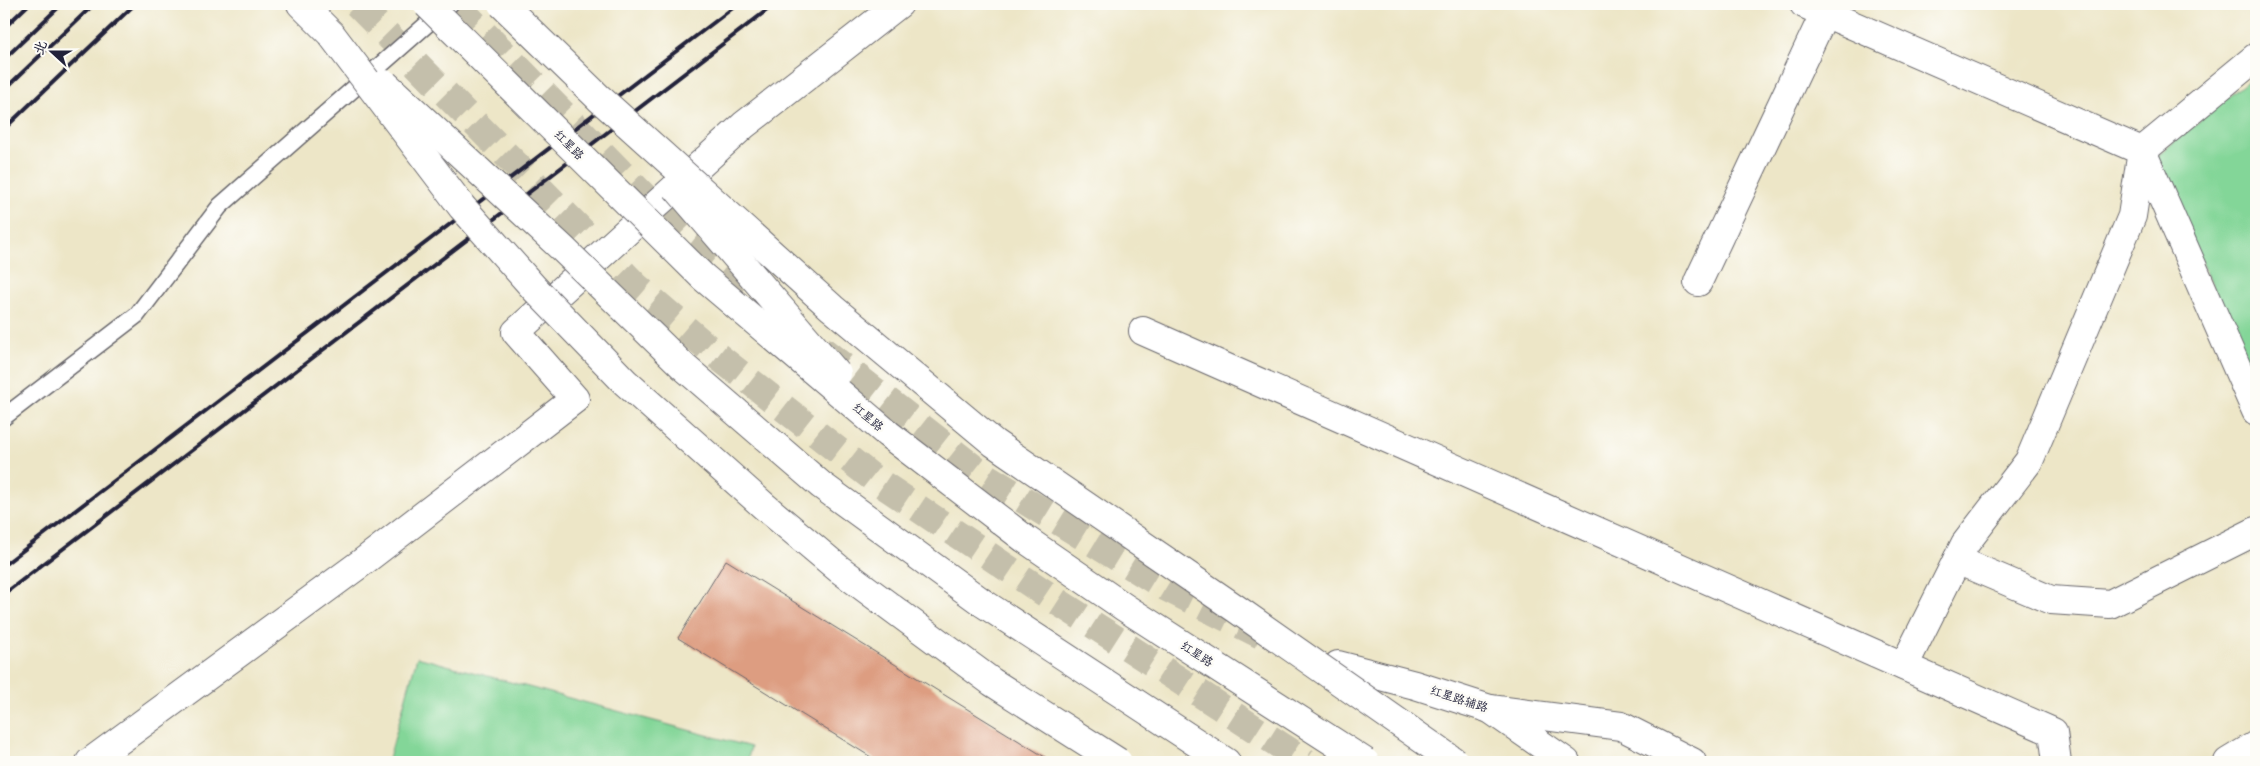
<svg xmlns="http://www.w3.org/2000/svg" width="2260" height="766" font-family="Pangolin,'LXGW WenKai TC',sans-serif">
  <rect width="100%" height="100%" fill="#fdfcf7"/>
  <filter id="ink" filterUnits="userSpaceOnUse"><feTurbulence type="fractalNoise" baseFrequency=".02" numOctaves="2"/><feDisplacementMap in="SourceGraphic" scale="10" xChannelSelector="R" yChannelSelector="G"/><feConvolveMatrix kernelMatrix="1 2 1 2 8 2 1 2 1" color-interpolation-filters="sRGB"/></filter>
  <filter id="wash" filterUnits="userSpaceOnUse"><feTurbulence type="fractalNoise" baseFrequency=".0096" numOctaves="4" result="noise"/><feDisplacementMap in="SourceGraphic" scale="20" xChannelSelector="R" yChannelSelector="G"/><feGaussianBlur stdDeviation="1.12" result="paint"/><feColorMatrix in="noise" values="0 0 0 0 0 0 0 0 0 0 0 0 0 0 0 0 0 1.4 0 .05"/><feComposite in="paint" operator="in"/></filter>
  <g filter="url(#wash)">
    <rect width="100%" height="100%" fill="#ede6c7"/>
    <g fill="#83d698" stroke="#527c6a">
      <path d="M 2256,74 L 2256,363 L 2248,367 L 2156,157 Z"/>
      <path d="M 417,657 L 751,747 L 747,762 L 388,762 Z"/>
    </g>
    <g id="blocks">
      <path fill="#dd9d81" d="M 726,560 L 1053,762 L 879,762 L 678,638 Z"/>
    </g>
  </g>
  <g filter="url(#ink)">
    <use href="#blocks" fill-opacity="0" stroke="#69676c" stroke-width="1"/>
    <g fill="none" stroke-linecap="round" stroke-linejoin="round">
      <g stroke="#c4bfab" stroke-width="28" stroke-dasharray="28 14" stroke-linecap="butt">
        <path d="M 357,4 L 636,286 L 715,354 L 873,478 L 1052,598 L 1306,762"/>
        <path d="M 455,4 L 681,234 L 769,305"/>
        <path d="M 821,349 L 980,473 L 1167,588 L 1261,635"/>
      </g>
      <defs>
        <path id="lane" d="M 4,417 L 137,315 L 220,206 L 450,4"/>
        <g id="street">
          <path d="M 1804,4 L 2142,151 L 2132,216 L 2029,461 L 1965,544 L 1904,666"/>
          <path d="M 2256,57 L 2142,151 L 2256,411"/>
          <path d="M 1698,282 L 1829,4"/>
          <path d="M 1143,331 L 2053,732 L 2057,762"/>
          <path d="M 1957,560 L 2051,600 L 2110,604 L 2256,531"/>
          <path d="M 1490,709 L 1621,726 L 1692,762"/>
          <path d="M 90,762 L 364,561 L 575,399 L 516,332 L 744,125 L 899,4"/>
        </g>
        <g id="secondary">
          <path d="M 1338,665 L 1415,685 L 1490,709 L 1566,762"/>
          <path d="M 2228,762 L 2256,745"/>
        </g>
        <g id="primary">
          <path d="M 301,4 L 331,34"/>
          <path d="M 983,603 L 1226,762"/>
        </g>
      </defs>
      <use href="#lane" stroke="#69676c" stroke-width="19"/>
      <use href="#street" stroke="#69676c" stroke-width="30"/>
      <use href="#secondary" stroke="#69676c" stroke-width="30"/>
      <use href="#primary" stroke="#69676c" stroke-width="30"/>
      <use href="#lane" stroke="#fff" stroke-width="16"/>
      <use href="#street" stroke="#fff" stroke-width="28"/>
      <use href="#secondary" stroke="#fff" stroke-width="28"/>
      <use href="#primary" stroke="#fff" stroke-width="28"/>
      <g stroke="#22223b" stroke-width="4">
        <path d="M 4,28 L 29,4"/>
        <path d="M 4,59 L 62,4"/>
        <path d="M 4,90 L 94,4"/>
        <path d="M 4,129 L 135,4"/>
        <path d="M 4,565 L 738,4"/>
        <path d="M 4,594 L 775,4"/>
      </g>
      <defs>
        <g id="primary-bridge">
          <path d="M 427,4 L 703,277 L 888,434 L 1025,539 L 1124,607 L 1365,762"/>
          <path d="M 502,4 L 599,98 L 832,308 L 994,443 L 1235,608 L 1455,762"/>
          <path d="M 331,34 L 462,207 L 534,288 L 625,382 L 764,506 L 839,569 L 992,682 L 1118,762"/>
          <path d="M 385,84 L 564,250 L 684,367 L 821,485 L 983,603"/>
          <path d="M 676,187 L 837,374"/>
        </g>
      </defs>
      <use href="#primary-bridge" stroke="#69676c" stroke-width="30" stroke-linecap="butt"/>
      <use href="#primary-bridge" stroke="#fff" stroke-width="28"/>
    </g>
  </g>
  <g text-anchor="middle" stroke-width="5" stroke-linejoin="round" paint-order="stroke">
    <g font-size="12" fill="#22223b" stroke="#fdfcf7">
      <text transform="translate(569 145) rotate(45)" y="4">红星路</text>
      <text transform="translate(868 417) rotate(40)" y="4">红星路</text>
      <text transform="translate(1197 654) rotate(33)" y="4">红星路</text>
      <text transform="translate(1459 699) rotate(18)" y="4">红星路辅路</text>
    </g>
  </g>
  <rect width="2260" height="766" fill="none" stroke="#fdfcf7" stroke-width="20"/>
  <g transform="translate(52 52) rotate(291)" stroke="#fdfcf7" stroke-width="4" paint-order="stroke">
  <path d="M0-4L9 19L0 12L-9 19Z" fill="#22223b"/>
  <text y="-8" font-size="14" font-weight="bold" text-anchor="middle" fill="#22223b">北</text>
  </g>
</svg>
